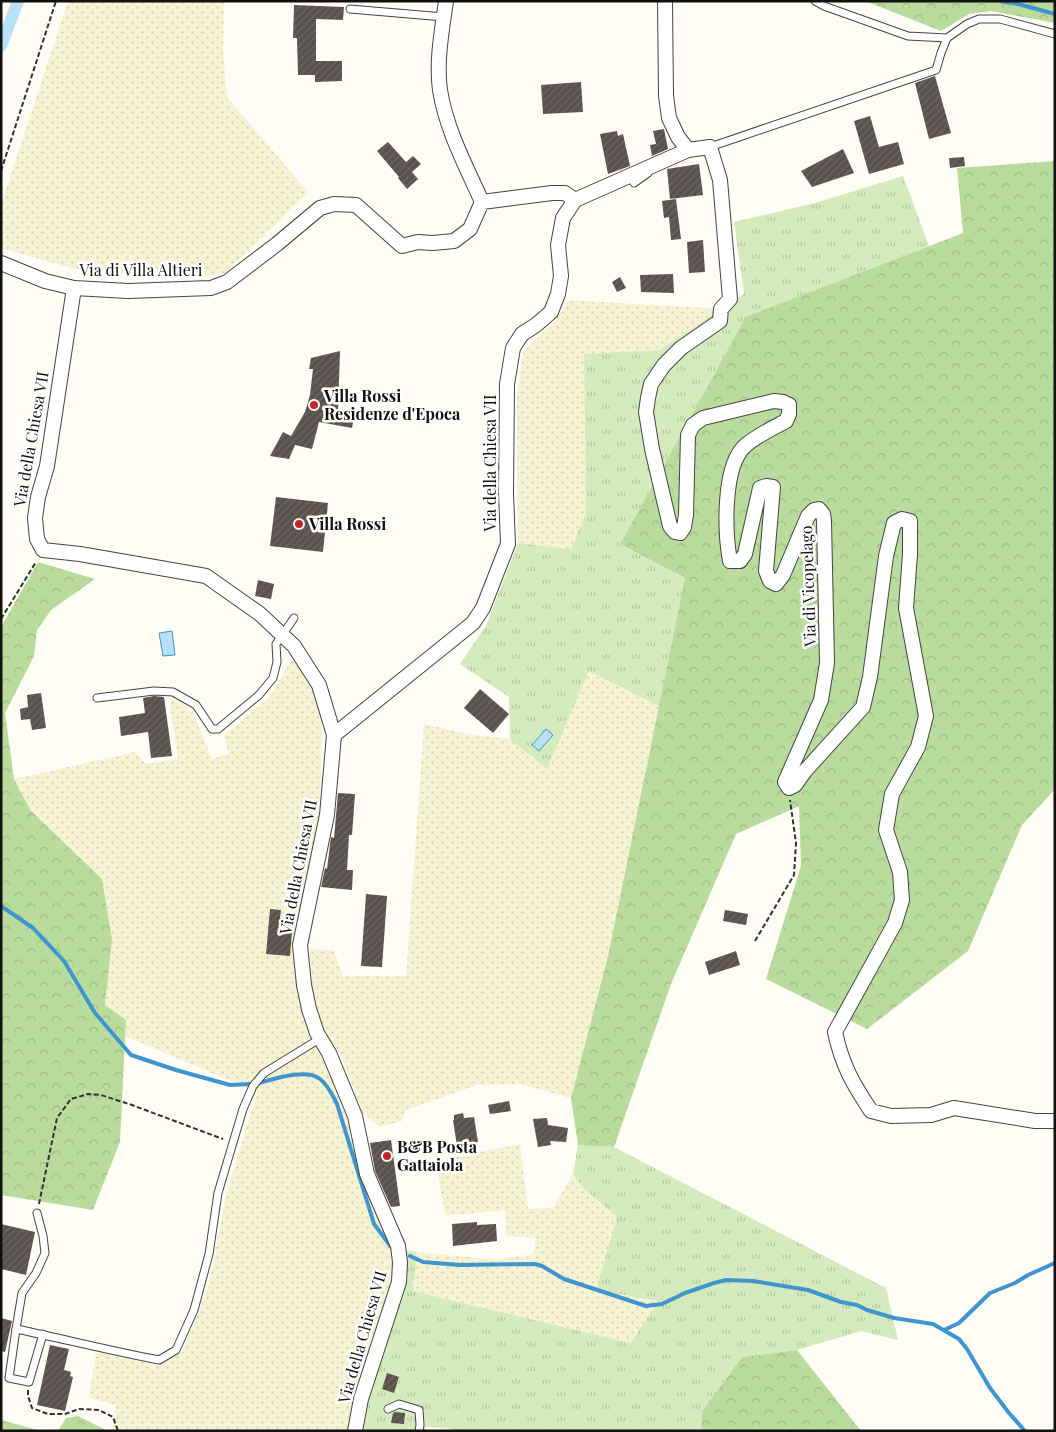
<svg xmlns="http://www.w3.org/2000/svg" width="1056" height="1432" font-family="'Playfair Display',serif">
  <defs>
    <pattern id="farmland-dots" width="8" height="8" patternUnits="userSpaceOnUse" patternTransform="scale(1.25)"><rect width="8" height="8" fill="#f6f3d4"/><path d="M2 2h.1M6 6h.1" fill="none" stroke="#d2cfb5" stroke-width="1.8" stroke-linecap="round"/></pattern>
    <pattern id="grass-tufts" width="24" height="20" patternUnits="userSpaceOnUse" patternTransform="scale(1.25)"><rect width="24" height="20" fill="#d5ebbd"/><path d="M3 7l-1-3M5 7V3M7 7l1-3M15 17l-1-3M17 17v-4M19 17l1-3" fill="none" stroke="#b6c8a1"/></pattern>
    <pattern id="forest-crowns" width="20" height="18" patternUnits="userSpaceOnUse" patternTransform="scale(1.25)"><rect width="20" height="18" fill="#b9dc9c"/><path d="M2 6a3 3 0 1 1 6 0M12 15a3 3 0 1 1 6 0" fill="none" stroke="#9ebc85"/></pattern>
    <pattern id="building-hatch" width="6" height="6" patternUnits="userSpaceOnUse" patternTransform="scale(1.25)"><rect width="6" height="6" fill="#5a524d"/><path d="M-1 1l2-2M0 6l6-6M5 7l2-2" fill="none" stroke="#6d6662"/></pattern>
  </defs>
  <rect width="100%" height="100%" fill="#fffdf5"/>
  <g fill="url(#farmland-dots)">
    <path d="M 68,1 L 224,1 L 223,52 L 227,97 L 308,192 L 227,272 L 201,278 L 75,269 L 1,248 L 1,205 Z"/>
    <path d="M 569,300 L 721,309 L 659,350 L 584,354 L 586,513 L 571,549 L 518,543 L 517,399 L 523,352 L 554,322 Z"/>
    <path d="M 295,653 L 322,709 L 321,779 L 317,842 L 296,957 L 299,1000 L 351,1114 L 393,1249 L 395,1276 L 348,1431 L 112,1431 L 116,1405 L 89,1398 L 96,1352 L 157,1365 L 182,1352 L 208,1288 L 226,1196 L 257,1092 L 125,1036 L 126,1020 L 105,1005 L 112,939 L 102,879 L 31,811 L 14,779 L 135,752 L 146,764 L 178,759 L 170,705 L 173,700 L 180,702 L 194,714 L 212,759 L 229,754 L 224,735 L 270,697 Z"/>
    <path d="M 589,671 L 659,706 L 608,956 L 571,1098 L 520,1084 L 477,1085 L 406,1110 L 402,1121 L 380,1127 L 362,1113 L 341,1055 L 323,1028 L 311,991 L 309,948 L 334,951 L 343,976 L 406,976 L 424,724 L 473,735 L 510,739 L 547,769 Z"/>
    <path d="M 520,1144 L 528,1209 L 553,1208 L 573,1174 L 582,1187 L 617,1217 L 658,1301 L 631,1343 L 413,1291 L 417,1252 L 497,1260 L 533,1254 L 536,1238 L 506,1236 L 505,1210 L 445,1216 L 436,1161 Z"/>
  </g>
  <g fill="url(#grass-tufts)">
    <path d="M 903,176 L 929,246 L 746,318 L 620,544 L 685,578 L 659,706 L 589,671 L 547,769 L 510,739 L 509,697 L 460,664 L 486,626 L 518,543 L 571,549 L 586,513 L 584,354 L 659,350 L 744,294 L 734,222 L 815,203 Z"/>
    <path d="M 578,1145 L 614,1147 L 886,1288 L 898,1340 L 861,1331 L 797,1350 L 742,1357 L 702,1411 L 702,1431 L 453,1431 L 452,1429 L 426,1427 L 425,1431 L 348,1431 L 394,1276 L 393,1249 L 417,1252 L 413,1291 L 631,1343 L 658,1301 L 596,1290 L 617,1217 L 582,1187 L 573,1174 Z"/>
  </g>
  <g fill="url(#forest-crowns)">
    <path d="M 865,1 L 1055,1 L 1055,23 L 991,11 L 969,14 L 941,31 Z"/>
    <path d="M 1055,161 L 1055,789 L 1022,825 L 968,951 L 867,1029 L 766,979 L 801,866 L 799,806 L 736,834 L 671,984 L 614,1147 L 578,1145 L 571,1098 L 608,956 L 685,578 L 620,544 L 746,317 L 963,233 L 957,168 Z"/>
    <path d="M 38,562 L 95,579 L 51,610 L 37,630 L 34,656 L 5,713 L 14,779 L 31,811 L 102,879 L 112,939 L 105,1005 L 126,1020 L 120,1142 L 93,1210 L 1,1195 L 1,627 Z"/>
    <path d="M 797,1350 L 861,1431 L 702,1431 L 702,1411 L 742,1357 Z"/>
    <path d="M 78,1416 L 108,1431 L 58,1431 L 66,1418 Z"/>
    <path d="M 1,1420 L 41,1431 L 1,1431 Z"/>
  </g>
  <g fill="#b9e0f7" stroke="#3f96cf">
    <path d="M 172,631 L 175,655 L 163,656 L 159,633 Z"/>
    <path d="M 546,729 L 553,735 L 539,751 L 532,745 Z"/>
  </g>
  <g fill="none" stroke-linecap="round" stroke-linejoin="round">
    <g stroke="#3f96cf" stroke-width="4">
      <path d="M 1001,1 L 1018,4 L 1055,14"/>
      <path d="M 1,906 L 33,928 L 64,961 L 95,1013 L 131,1055 L 176,1070 L 230,1085 L 251,1084"/>
      <path d="M 259,1083 C 274,1079 306,1068 320,1079 C 328,1085 333,1096 337,1104 L 374,1224 L 392,1248"/>
      <path d="M 410,1256 L 423,1262 L 460,1265 L 535,1264 L 542,1266 L 564,1279 L 646,1306 L 662,1304 L 685,1293 L 714,1283 L 726,1280 L 753,1281 L 808,1290 L 841,1302 L 857,1305 L 867,1310 L 894,1318 L 933,1324 L 959,1339 L 967,1349 L 990,1388 L 1009,1413 L 1025,1431"/>
      <path d="M 944,1330 L 959,1323 L 990,1293 L 1015,1283 L 1028,1275 L 1055,1263"/>
    </g>
    <path stroke="#b9e0f7" stroke-width="12" d="M 1,46 L 18,1"/>
  </g>
  <g fill="url(#building-hatch)">
    <path d="M 294,5 L 344,7 L 343,20 L 316,19 L 316,61 L 342,61 L 342,81 L 315,82 L 315,75 L 298,75 L 297,38 L 293,38 Z"/>
    <path d="M 935,76 L 951,133 L 929,139 L 915,83 Z"/>
    <path d="M 581,82 L 583,112 L 543,114 L 541,85 Z"/>
    <path d="M 870,116 L 879,147 L 898,142 L 904,164 L 869,174 L 854,121 Z"/>
    <path d="M 664,129 L 668,149 L 652,156 L 650,145 L 656,144 L 653,131 Z"/>
    <path d="M 617,131 L 618,136 L 623,134 L 630,166 L 608,174 L 600,134 Z"/>
    <path d="M 388,142 L 406,162 L 413,156 L 421,164 L 412,172 L 418,179 L 407,189 L 398,178 L 399,177 L 377,151 Z"/>
    <path d="M 843,149 L 854,173 L 812,187 L 801,171 Z"/>
    <path d="M 964,157 L 965,166 L 950,168 L 949,158 Z"/>
    <path d="M 699,164 L 703,195 L 670,199 L 667,169 Z"/>
    <path d="M 676,199 L 681,239 L 671,240 L 669,217 L 664,218 L 662,201 Z"/>
    <path d="M 703,240 L 705,272 L 689,273 L 687,242 Z"/>
    <path d="M 673,274 L 674,293 L 641,292 L 640,275 Z"/>
    <path d="M 620,277 L 626,288 L 617,292 L 612,282 Z"/>
    <path d="M 340,351 L 338,414 L 354,416 L 352,428 L 319,422 L 312,449 L 295,445 L 289,459 L 270,456 L 283,432 L 291,436 L 305,412 L 310,395 L 313,369 L 309,369 L 311,358 Z"/>
    <path d="M 276,497 L 328,503 L 323,552 L 270,546 Z"/>
    <path d="M 258,580 L 274,584 L 271,599 L 255,596 Z"/>
    <path d="M 480,689 L 509,714 L 493,733 L 464,708 Z"/>
    <path d="M 41,693 L 46,728 L 32,730 L 30,719 L 21,720 L 20,709 L 28,707 L 27,695 Z"/>
    <path d="M 154,696 L 164,697 L 172,756 L 151,758 L 148,732 L 121,736 L 119,717 L 145,713 L 143,698 Z"/>
    <path d="M 338,793 L 355,794 L 352,835 L 349,835 L 347,870 L 353,870 L 352,890 L 321,887 L 325,868 L 327,869 L 331,837 L 334,838 Z"/>
    <path d="M 366,894 L 387,896 L 382,967 L 361,966 Z"/>
    <path d="M 270,909 L 281,910 L 280,918 L 293,920 L 290,956 L 266,954 Z"/>
    <path d="M 725,910 L 748,914 L 746,925 L 723,921 Z"/>
    <path d="M 736,951 L 740,965 L 709,975 L 705,962 Z"/>
    <path d="M 509,1101 L 511,1111 L 490,1114 L 488,1105 Z"/>
    <path d="M 463,1113 L 464,1118 L 474,1117 L 478,1142 L 457,1146 L 453,1120 L 454,1120 L 454,1115 Z"/>
    <path d="M 547,1118 L 548,1125 L 568,1128 L 566,1142 L 550,1141 L 551,1145 L 538,1147 L 533,1119 Z"/>
    <path d="M 391,1140 L 400,1206 L 391,1207 L 375,1171 L 370,1143 Z"/>
    <path d="M 477,1222 L 477,1225 L 496,1224 L 497,1241 L 453,1246 L 452,1224 Z"/>
    <path d="M 1,1224 L 35,1232 L 26,1275 L 1,1269 Z"/>
    <path d="M 1,1318 L 12,1321 L 5,1352 L 1,1351 Z"/>
    <path d="M 50,1345 L 69,1349 L 64,1370 L 71,1372 L 70,1376 L 73,1377 L 65,1411 L 37,1405 Z"/>
    <path d="M 387,1373 L 399,1377 L 394,1393 L 382,1389 Z"/>
    <path d="M 395,1412 L 405,1413 L 404,1424 L 391,1423 L 393,1413 Z"/>
  </g>
  <g fill="none" stroke-linecap="round" stroke-linejoin="round">
    <defs>
      <g id="lane">
        <path d="M 815,1 L 824,6 L 908,36 L 947,38"/>
        <path d="M 350,9 L 444,17"/>
        <path d="M 710,147 L 936,70 L 941,53 L 947,38 L 967,24 L 979,19 L 1000,19 L 1055,34"/>
        <path d="M 634,183 L 648,173"/>
        <path d="M 97,698 L 154,691 L 173,692 L 196,705 L 212,729 L 218,729 L 259,695 L 273,678 L 277,662 L 276,644 L 294,618"/>
        <path d="M 16,1329 L 22,1293 L 36,1273 L 45,1253 L 43,1236 L 37,1213"/>
        <path d="M 43,1334 L 29,1382 L 9,1378 L 16,1329 C 64,1339 111,1351 159,1360 L 176,1350 L 194,1310 L 209,1254 L 218,1193 L 243,1109 L 253,1086 L 264,1073 L 321,1038"/>
        <path d="M 388,1409 L 399,1404 L 419,1410 L 420,1425 L 419,1431"/>
      </g>
      <g id="street">
        <path d="M 446,1 C 442,30 436,61 440,90 C 446,129 466,166 482,202"/>
        <path d="M 665,1 L 666,96 L 669,118 L 678,137 L 688,150"/>
        <path d="M 1,263 L 45,281 L 74,288 L 128,291 L 211,288 L 227,282 L 277,244 L 320,208 L 334,204 L 356,205 L 402,246 L 418,242 L 433,243 L 454,241 L 470,229 L 482,202 L 552,193 L 565,193 L 575,200 L 688,150 L 710,147 L 720,180 L 730,299 L 721,309 L 720,321 L 681,348 L 664,365 L 651,384 L 648,398 L 646,412 L 652,449 L 670,526 L 675,532 L 680,533 L 684,527 L 686,515 L 688,435 L 693,425 L 703,418 L 774,401 L 783,402 L 789,405 L 789,414 L 786,421 C 773,428 758,435 746,445 C 722,465 725,533 730,561 L 740,561 L 745,554 L 760,488 L 766,486 L 773,487 L 766,571 L 770,581 L 776,584 L 783,575 L 808,516 L 814,510 L 819,509 L 823,514 L 824,521 L 827,663 L 821,700 L 785,782 L 789,788 L 795,785 L 805,771 L 863,707 L 870,677 L 886,556 L 894,523 L 902,519 L 910,521 L 910,554 L 906,608 L 926,716 L 918,747 L 892,794 L 886,830 L 900,872 L 902,900 L 895,923 L 835,1032 C 842,1065 853,1084 871,1111 L 891,1116 L 931,1115 L 954,1108 L 1035,1121 L 1055,1121"/>
        <path d="M 74,288 L 47,466 L 38,497 L 35,518 L 37,539 L 43,550 L 80,554 L 206,576 L 260,614 L 294,646 L 319,685 L 334,735 L 327,815 L 300,945 L 304,985 L 309,1009 L 317,1033 L 329,1053 L 355,1116 L 367,1174 L 398,1246 L 400,1262 L 399,1282 L 361,1399 L 355,1431"/>
        <path d="M 334,735 L 473,623 L 483,608 L 508,544 L 506,493 L 507,384 L 513,348 L 522,334 L 536,325 L 551,312 L 558,294 L 561,276 L 558,245 L 563,218 L 575,200"/>
      </g>
    </defs>
    <use href="#lane" stroke="#444" stroke-width="9"/>
    <use href="#street" stroke="#444" stroke-width="16"/>
    <g stroke="#333" stroke-width="2" stroke-dasharray="5 2.5" stroke-linecap="butt">
      <path d="M 1,171 L 56,1"/>
      <path d="M 1,385 L 1,432"/>
      <path d="M 1,619 L 36,562"/>
      <path d="M 755,941 L 794,875 L 796,843 L 790,800"/>
      <path d="M 39,1204 L 57,1118 L 71,1099 L 88,1094 L 101,1095 L 132,1105 L 223,1139"/>
      <path d="M 28,1390 L 28,1396 L 32,1408 L 48,1414 L 65,1414 L 79,1409 L 99,1410 L 113,1417 L 118,1431"/>
    </g>
    <use href="#lane" stroke="#fff" stroke-width="7"/>
    <use href="#street" stroke="#fff" stroke-width="14"/>
  </g>
  <g fill="#c4262e" stroke="#fff" stroke-width="2">
    <circle cx="314" cy="405" r="5"/>
    <circle cx="299" cy="524" r="5"/>
    <circle cx="387" cy="1156" r="5"/>
  </g>
  <g text-anchor="middle" stroke-width="5" stroke-linejoin="round" paint-order="stroke">
    <g font-size="16" fill="#111" stroke="#fff">
      <text x="141" y="276">Via di Villa Altieri</text>
      <text transform="translate(31 439) rotate(-80)" y="6">Via della Chiesa VII</text>
      <text transform="translate(490 463) rotate(-90)" y="6">Via della Chiesa VII</text>
      <text transform="translate(808 586) rotate(-92)" y="6">Via di Vicopelago</text>
      <text transform="translate(298 867) rotate(-79)" y="6">Via della Chiesa VII</text>
      <text transform="translate(362 1337) rotate(-74)" y="6">Via della Chiesa VII</text>
    </g>
    <g font-size="16" font-weight="bold" fill="#111" stroke="#fff" text-anchor="start">
      <text x="324" y="402">Villa Rossi<tspan x="324" dy="18">Residenze d'Epoca</tspan></text>
      <text x="309" y="530">Villa Rossi</text>
      <text x="397" y="1153">B&amp;B Posta<tspan x="397" dy="18">Gattaiola</tspan></text>
    </g>
  </g>
  <rect width="1056" height="1432" fill="none" stroke="#111111" stroke-width="5"/>
</svg>
